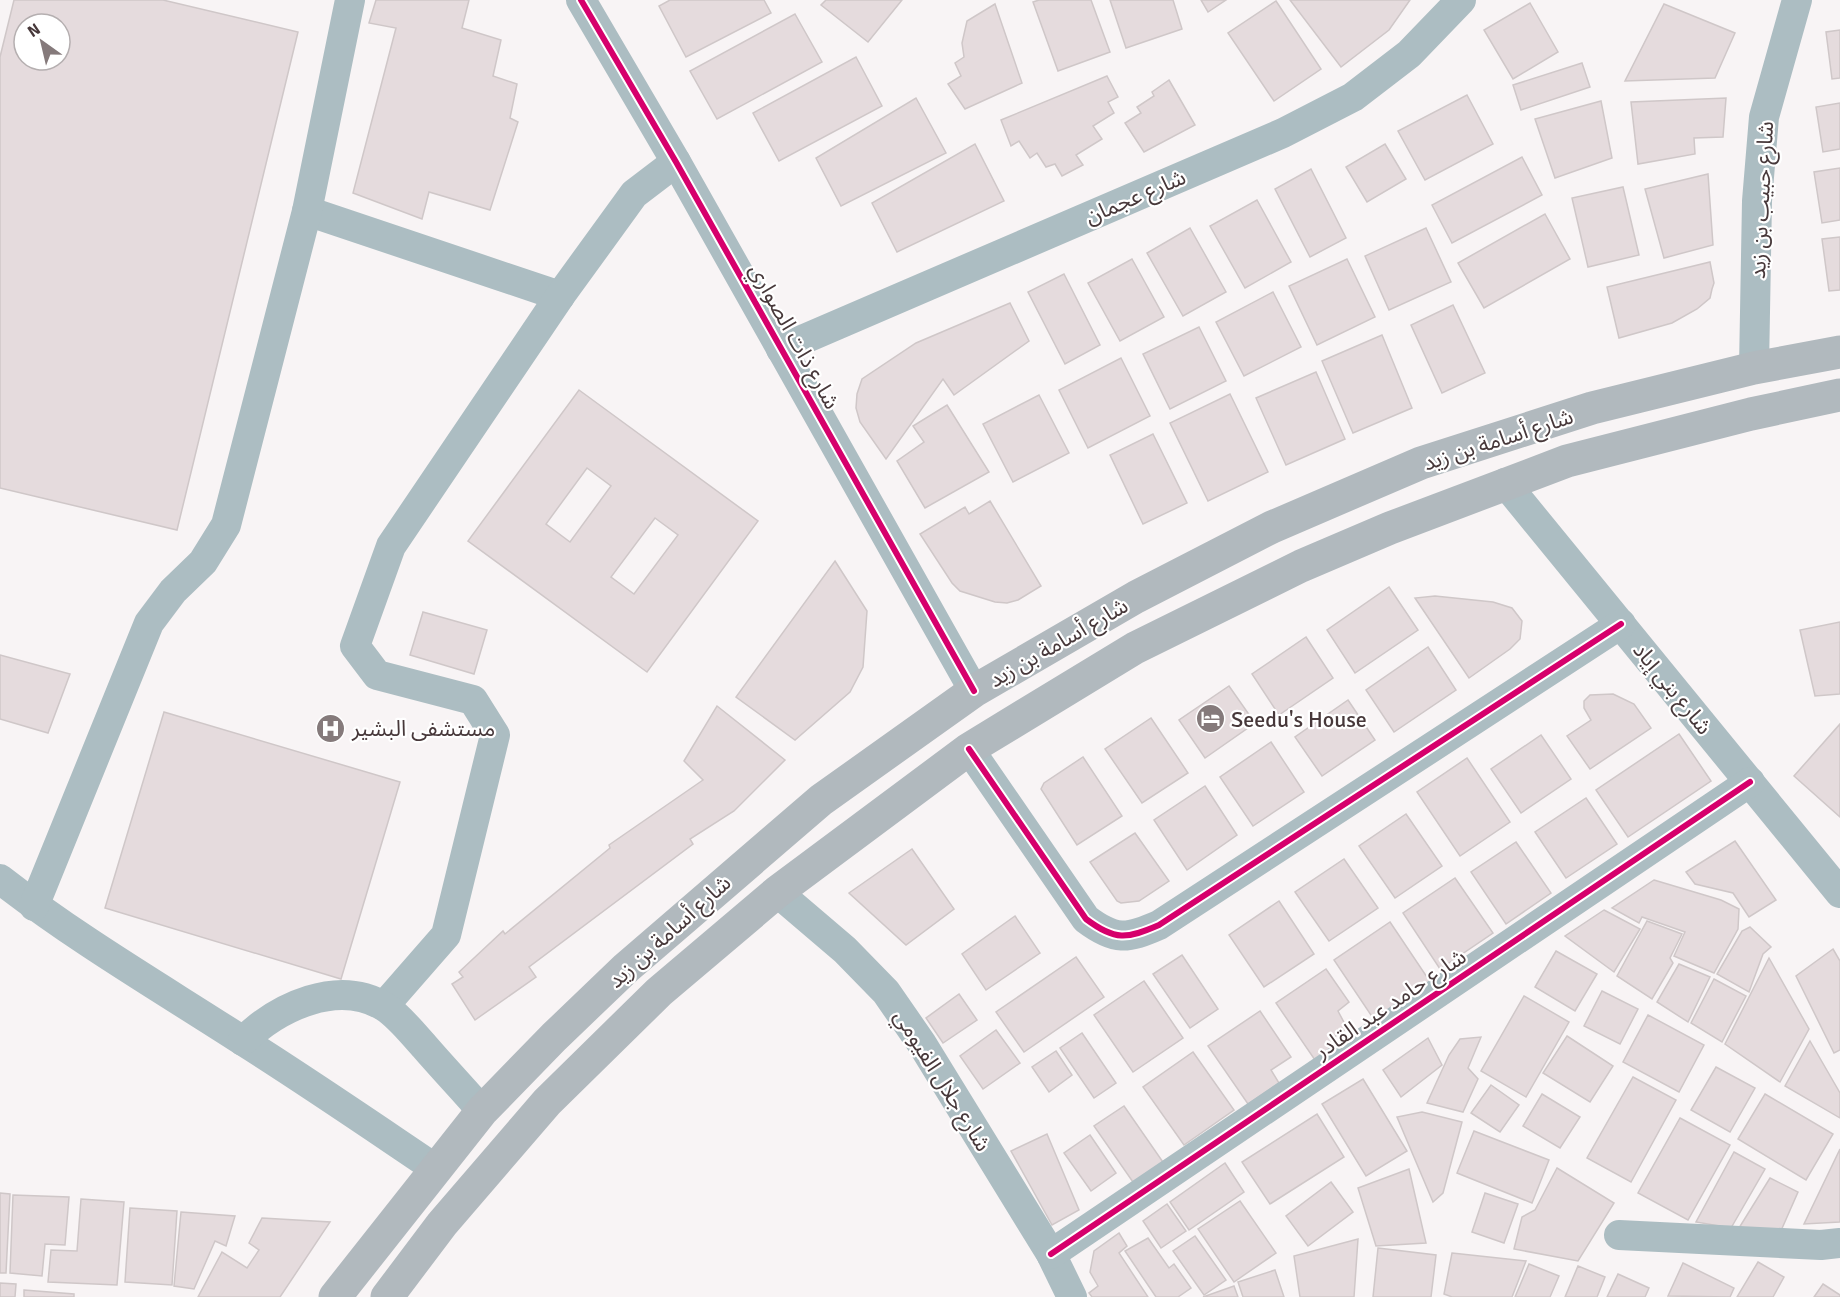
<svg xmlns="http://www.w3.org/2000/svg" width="1840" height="1297" font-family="Signika,'Noto Sans Arabic',sans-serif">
  <rect width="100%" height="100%" fill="#f8f4f5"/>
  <g fill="#e5dbdd" stroke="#cfc7c8" stroke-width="1.5" fill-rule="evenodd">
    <path d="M 14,0 L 163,0 L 298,32 L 177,530 L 0,488 L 0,57 ZM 24,24 L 60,24 L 60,60 L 24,60 Z"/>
    <path d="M 376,0 L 469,0 L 462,28 L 501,40 L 493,76 L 517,84 L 510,118 L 518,122 L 490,210 L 429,192 L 422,219 L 353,193 L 396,28 L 369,23 Z"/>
    <path d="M 670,0 L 764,0 L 771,13 L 686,57 L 659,6 Z"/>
    <path d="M 826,0 L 902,0 L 868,42 L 821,5 Z"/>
    <path d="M 1039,0 L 1091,0 L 1110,52 L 1058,71 L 1033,2 Z"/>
    <path d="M 1110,0 L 1173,0 L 1182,29 L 1126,48 Z"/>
    <path d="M 1201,0 L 1226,0 L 1208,12 Z"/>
    <path d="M 1290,0 L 1410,0 L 1389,30 L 1341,67 Z"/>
    <path d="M 1276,1 L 1321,69 L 1274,101 L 1228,33 Z"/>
    <path d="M 1530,3 L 1558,52 L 1513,79 L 1484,30 Z"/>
    <path d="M 995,4 L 1022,83 L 965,109 L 948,84 L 961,76 L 955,63 L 964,57 L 962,43 L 967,21 Z"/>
    <path d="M 1664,4 L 1735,33 L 1715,78 L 1625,81 Z"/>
    <path d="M 795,14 L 822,62 L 717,119 L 690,71 Z"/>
    <path d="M 1840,30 L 1840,78 L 1832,79 L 1826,32 Z"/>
    <path d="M 856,57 L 882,106 L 779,161 L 753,113 Z"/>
    <path d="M 1582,63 L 1590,87 L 1521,110 L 1513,85 Z"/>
    <path d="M 1107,76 L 1118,97 L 1108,102 L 1114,113 L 1093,126 L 1102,139 L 1076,155 L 1083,165 L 1062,176 L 1055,164 L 1046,167 L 1037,153 L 1030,158 L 1019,141 L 1011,146 L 1001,120 Z"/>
    <path d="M 1169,80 L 1195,125 L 1144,152 L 1125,123 L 1141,113 L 1137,107 L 1154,96 L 1152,92 Z"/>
    <path d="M 1467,95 L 1493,144 L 1425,180 L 1398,131 Z"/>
    <path d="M 916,98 L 946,153 L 841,206 L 816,158 Z"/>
    <path d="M 1726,98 L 1723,137 L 1694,138 L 1695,154 L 1638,164 L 1631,102 Z"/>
    <path d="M 1601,101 L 1612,158 L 1555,178 L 1535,119 Z"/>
    <path d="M 1840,103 L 1840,149 L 1823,152 L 1816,107 Z"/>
    <path d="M 975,144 L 1004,201 L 897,252 L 872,203 Z"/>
    <path d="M 1385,144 L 1406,179 L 1367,202 L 1346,167 Z"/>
    <path d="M 1522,157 L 1542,195 L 1452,243 L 1432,205 Z"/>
    <path d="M 1840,168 L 1840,220 L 1822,223 L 1814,172 Z"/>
    <path d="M 1311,169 L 1346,238 L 1310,257 L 1275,189 Z"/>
    <path d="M 1708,174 L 1713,245 L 1664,258 L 1645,189 Z"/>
    <path d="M 1623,187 L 1639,255 L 1588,267 L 1572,198 Z"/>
    <path d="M 1257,200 L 1291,262 L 1245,288 L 1210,226 Z"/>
    <path d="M 1545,214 L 1570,259 L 1484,308 L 1458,263 Z"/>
    <path d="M 1190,228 L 1226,292 L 1183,316 L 1147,253 Z"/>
    <path d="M 1426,228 L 1451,282 L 1389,310 L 1365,256 Z"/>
    <path d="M 1840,237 L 1840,290 L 1829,291 L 1822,239 Z"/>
    <path d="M 1132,259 L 1164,317 L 1120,341 L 1088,283 Z"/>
    <path d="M 1347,259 L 1375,317 L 1317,345 L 1289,286 Z"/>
    <path d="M 1710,262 L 1714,283 L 1712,289 L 1710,298 L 1697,309 L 1672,323 L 1619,338 L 1607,287 Z"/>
    <path d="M 1064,274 L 1100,345 L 1065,364 L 1028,292 Z"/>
    <path d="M 1273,292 L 1301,347 L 1244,376 L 1216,322 Z"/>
    <path d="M 1010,303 L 1029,341 L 954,395 L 943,379 L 886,459 L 860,422 L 856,408 L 857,394 L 862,379 L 916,343 Z"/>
    <path d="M 1453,305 L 1485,373 L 1442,393 L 1411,325 Z"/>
    <path d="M 1199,327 L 1226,381 L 1170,409 L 1143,354 Z"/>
    <path d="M 1382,335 L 1412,408 L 1353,433 L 1322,361 Z"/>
    <path d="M 1121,358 L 1150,416 L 1088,448 L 1059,390 Z"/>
    <path d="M 1316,372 L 1345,439 L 1286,465 L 1256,398 Z"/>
    <path d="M 579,390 L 758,521 L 647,672 L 468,541 ZM 587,468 L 611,486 L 570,542 L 546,524 ZM 655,518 L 678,535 L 634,594 L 611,577 Z"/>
    <path d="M 1230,394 L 1268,472 L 1208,501 L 1170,423 Z"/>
    <path d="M 1039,395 L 1069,453 L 1013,482 L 983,424 Z"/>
    <path d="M 947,405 L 989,472 L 925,508 L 897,461 L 924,442 L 913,426 Z"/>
    <path d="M 1153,434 L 1187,503 L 1143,524 L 1110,455 Z"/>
    <path d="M 990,501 L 1041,586 L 1018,600 L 1007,603 L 995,602 L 960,591 L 952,583 L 920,534 L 965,507 L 969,514 Z"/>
    <path d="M 835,561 L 867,611 L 863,667 L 850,692 L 795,740 L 736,697 Z"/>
    <path d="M 1389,587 L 1418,630 L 1355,673 L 1327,630 Z"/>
    <path d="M 1435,596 L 1493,602 L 1512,608 L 1522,621 L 1520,639 L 1510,649 L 1469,678 L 1415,598 Z"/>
    <path d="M 423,612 L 487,630 L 474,674 L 410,655 Z"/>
    <path d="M 1840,622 L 1840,694 L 1815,696 L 1800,630 Z"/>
    <path d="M 1306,637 L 1333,678 L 1279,715 L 1252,674 Z"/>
    <path d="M 1428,647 L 1456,690 L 1394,732 L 1366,690 Z"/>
    <path d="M 0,655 L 70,674 L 48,733 L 0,719 Z"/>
    <path d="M 1229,686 L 1255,723 L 1205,758 L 1179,720 Z"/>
    <path d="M 1613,694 L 1634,704 L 1651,728 L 1590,769 L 1567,736 L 1591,720 L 1584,708 L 1584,701 L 1590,695 Z"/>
    <path d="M 1348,700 L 1375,740 L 1322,776 L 1295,737 Z"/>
    <path d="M 717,706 L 785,760 L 734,811 L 690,839 L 693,844 L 529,967 L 536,977 L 475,1020 L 452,984 L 463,977 L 459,972 L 503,931 L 505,934 L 610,848 L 609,845 L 703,780 L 684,761 Z"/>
    <path d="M 164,712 L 400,782 L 341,979 L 105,908 Z"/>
    <path d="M 1151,718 L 1188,773 L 1142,803 L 1105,749 Z"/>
    <path d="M 1840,724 L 1840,817 L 1794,776 Z"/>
    <path d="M 1679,734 L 1711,781 L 1628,837 L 1596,790 Z"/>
    <path d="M 1541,735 L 1571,779 L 1521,813 L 1491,769 Z"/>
    <path d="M 1271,742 L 1304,792 L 1253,826 L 1220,777 Z"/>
    <path d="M 1083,757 L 1122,816 L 1077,845 L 1041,789 L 1044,783 Z"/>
    <path d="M 1467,758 L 1510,822 L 1460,856 L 1417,792 Z"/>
    <path d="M 1205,786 L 1237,835 L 1187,870 L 1154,820 Z"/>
    <path d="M 1586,798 L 1617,844 L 1566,878 L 1535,832 Z"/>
    <path d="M 1406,814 L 1442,866 L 1395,898 L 1359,846 Z"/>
    <path d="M 1135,833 L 1169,881 L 1139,901 L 1121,903 L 1117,901 L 1090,862 Z"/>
    <path d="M 1735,841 L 1776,900 L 1749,917 L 1733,893 L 1695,884 L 1686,872 Z"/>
    <path d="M 1516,842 L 1551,893 L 1506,924 L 1471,872 Z"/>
    <path d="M 912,849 L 954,909 L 906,945 L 849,893 Z"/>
    <path d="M 1344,859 L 1378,908 L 1329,941 L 1295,892 Z"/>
    <path d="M 1455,878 L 1493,933 L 1440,969 L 1403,913 Z"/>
    <path d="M 1654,880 L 1721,900 L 1739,909 L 1738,929 L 1714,973 L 1674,956 L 1685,932 L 1642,917 L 1639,923 L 1612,908 Z"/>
    <path d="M 1279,901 L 1314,954 L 1264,987 L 1229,935 Z"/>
    <path d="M 1604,910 L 1640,929 L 1614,972 L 1565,936 Z"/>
    <path d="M 1015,916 L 1040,953 L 986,990 L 962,954 Z"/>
    <path d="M 1647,921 L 1682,934 L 1670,958 L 1673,963 L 1652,999 L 1617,976 Z"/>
    <path d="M 1390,922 L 1433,986 L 1377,1024 L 1334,960 Z"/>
    <path d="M 1750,927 L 1771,947 L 1763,954 L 1749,992 L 1717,974 L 1742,931 Z"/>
    <path d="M 1833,949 L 1840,961 L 1840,1050 L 1834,1053 L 1796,976 Z"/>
    <path d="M 1556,951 L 1597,974 L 1575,1011 L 1535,987 Z"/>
    <path d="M 1182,955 L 1218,1009 L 1190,1028 L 1153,974 Z"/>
    <path d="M 1076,957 L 1104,997 L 1024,1052 L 996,1012 Z"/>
    <path d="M 1769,958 L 1809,1029 L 1780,1082 L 1725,1044 Z"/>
    <path d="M 1679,964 L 1710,977 L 1688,1022 L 1657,1002 Z"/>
    <path d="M 1326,969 L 1349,1002 L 1338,1011 L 1347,1028 L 1333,1038 L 1339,1047 L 1317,1063 L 1276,1003 Z"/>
    <path d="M 1714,979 L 1746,996 L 1722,1042 L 1691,1023 Z"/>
    <path d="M 1144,981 L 1183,1038 L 1133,1072 L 1094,1015 Z"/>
    <path d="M 1602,991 L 1638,1009 L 1620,1044 L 1584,1026 Z"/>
    <path d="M 959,994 L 977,1020 L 943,1043 L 926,1018 Z"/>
    <path d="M 1524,996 L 1569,1022 L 1526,1097 L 1481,1071 Z"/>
    <path d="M 1260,1011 L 1291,1057 L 1271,1070 L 1279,1083 L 1248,1104 L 1208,1046 Z"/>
    <path d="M 1648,1015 L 1704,1045 L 1679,1092 L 1623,1062 Z"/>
    <path d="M 996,1030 L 1020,1063 L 983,1089 L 960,1056 Z"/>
    <path d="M 1082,1033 L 1116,1083 L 1094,1098 L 1060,1048 Z"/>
    <path d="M 1567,1036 L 1613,1066 L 1590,1102 L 1543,1073 Z"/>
    <path d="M 1481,1037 L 1468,1068 L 1478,1079 L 1463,1112 L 1427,1103 L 1449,1055 L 1460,1039 Z"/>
    <path d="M 1428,1038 L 1442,1065 L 1401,1097 L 1383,1070 Z"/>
    <path d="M 1810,1041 L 1840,1093 L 1840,1118 L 1785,1086 Z"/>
    <path d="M 1056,1051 L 1072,1075 L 1049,1092 L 1032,1067 Z"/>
    <path d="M 1193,1052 L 1234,1110 L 1184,1145 L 1143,1087 Z"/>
    <path d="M 1716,1067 L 1755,1088 L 1730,1132 L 1691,1110 Z"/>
    <path d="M 1633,1077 L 1676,1100 L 1631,1182 L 1587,1158 Z"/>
    <path d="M 1363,1079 L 1407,1151 L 1366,1176 L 1322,1104 Z"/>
    <path d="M 1491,1085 L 1519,1105 L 1500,1132 L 1471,1113 Z"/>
    <path d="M 1542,1094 L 1580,1117 L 1560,1148 L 1523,1126 Z"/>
    <path d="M 1765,1094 L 1833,1134 L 1806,1180 L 1738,1139 Z"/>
    <path d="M 1124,1106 L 1165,1165 L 1135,1185 L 1094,1126 Z"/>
    <path d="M 1422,1112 L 1462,1122 L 1443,1193 L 1433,1202 L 1397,1117 Z"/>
    <path d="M 1317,1114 L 1344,1157 L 1270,1204 L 1242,1162 Z"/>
    <path d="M 1680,1118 L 1730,1145 L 1688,1220 L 1638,1193 Z"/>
    <path d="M 1474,1131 L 1549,1160 L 1532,1203 L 1457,1173 Z"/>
    <path d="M 1047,1134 L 1079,1210 L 1052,1225 L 1011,1151 Z"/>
    <path d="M 1090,1135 L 1116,1173 L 1091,1191 L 1064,1153 Z"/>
    <path d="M 1840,1149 L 1840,1222 L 1804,1224 Z"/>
    <path d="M 1734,1152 L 1765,1169 L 1731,1228 L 1696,1222 Z"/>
    <path d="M 1225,1163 L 1244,1192 L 1189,1230 L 1170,1202 Z"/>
    <path d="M 1557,1168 L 1614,1203 L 1578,1261 L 1514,1249 L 1522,1217 L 1535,1210 Z"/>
    <path d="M 1409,1169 L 1426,1243 L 1376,1246 L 1358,1188 Z"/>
    <path d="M 1770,1178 L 1798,1192 L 1780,1233 L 1739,1228 Z"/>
    <path d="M 1331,1182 L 1353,1212 L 1308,1246 L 1286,1216 Z"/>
    <path d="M 0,1193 L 10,1194 L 6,1273 L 0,1273 Z"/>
    <path d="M 1485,1193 L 1518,1204 L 1504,1243 L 1472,1232 Z"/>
    <path d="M 13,1195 L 69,1197 L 65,1245 L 45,1244 L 42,1276 L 10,1273 Z"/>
    <path d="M 81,1199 L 124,1202 L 117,1285 L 48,1282 L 51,1250 L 77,1251 Z"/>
    <path d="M 1240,1201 L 1276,1253 L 1234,1282 L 1198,1229 Z"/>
    <path d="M 1167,1204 L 1186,1231 L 1161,1248 L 1143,1221 Z"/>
    <path d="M 130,1208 L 177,1211 L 172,1285 L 125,1282 Z"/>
    <path d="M 181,1212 L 235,1216 L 226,1246 L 215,1241 L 194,1289 L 174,1286 Z"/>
    <path d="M 262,1218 L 330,1222 L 280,1297 L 198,1297 L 222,1252 L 247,1268 L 259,1250 L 249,1243 Z"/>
    <path d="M 1119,1233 L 1127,1246 L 1119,1253 L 1148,1297 L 1092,1297 L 1089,1293 L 1098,1286 L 1090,1272 L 1094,1251 Z"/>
    <path d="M 1195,1236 L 1226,1280 L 1204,1295 L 1173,1251 Z"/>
    <path d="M 1148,1238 L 1169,1268 L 1174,1264 L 1191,1288 L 1178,1297 L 1156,1297 L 1125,1251 Z"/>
    <path d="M 1358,1239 L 1354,1297 L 1300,1297 L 1294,1256 Z"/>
    <path d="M 1378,1248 L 1436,1255 L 1431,1297 L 1373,1297 Z"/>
    <path d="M 1452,1253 L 1526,1261 L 1512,1297 L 1452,1297 L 1444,1294 Z"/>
    <path d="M 1758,1262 L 1784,1277 L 1773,1297 L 1737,1297 Z"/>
    <path d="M 1683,1263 L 1734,1288 L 1730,1297 L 1668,1296 Z"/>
    <path d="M 1529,1264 L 1559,1276 L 1550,1297 L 1515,1297 Z"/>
    <path d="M 1578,1266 L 1605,1277 L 1597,1297 L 1565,1297 Z"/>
    <path d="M 1275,1270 L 1284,1297 L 1243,1297 L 1238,1282 Z"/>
    <path d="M 1618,1274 L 1649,1288 L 1645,1297 L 1607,1297 Z"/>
    <path d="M 0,1283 L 16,1284 L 15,1297 L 0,1297 Z"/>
    <path d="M 1823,1284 L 1840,1295 L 1840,1297 L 1814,1297 Z"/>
    <path d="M 1234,1286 L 1238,1297 L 1203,1297 Z"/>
    <path d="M 24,1290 L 74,1294 L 74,1297 L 24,1297 Z"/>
  </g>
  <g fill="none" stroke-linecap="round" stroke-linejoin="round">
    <g stroke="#acbdc2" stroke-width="30">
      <path d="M 581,0 L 676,162 L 974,691"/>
      <path d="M 307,211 L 560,296"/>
      <path d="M 781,349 L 1283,133 L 1353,97 L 1409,54 L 1461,0"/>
      <path d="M 1754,368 L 1757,201 L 1764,117 L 1797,0"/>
      <path d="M 1505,483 L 1840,893"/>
      <path d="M 969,749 L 1086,919 C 1115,941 1127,939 1159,925 L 1621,624"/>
      <path d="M 0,879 C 77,939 161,988 243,1041 C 308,1082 372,1126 436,1169"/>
      <path d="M 777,892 L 845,950 L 886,992 L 922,1044 L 1051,1254 L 1072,1297"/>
      <path d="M 34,906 L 149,623 L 173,591 L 203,562 L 226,525 L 307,211 L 350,0"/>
      <path d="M 384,1006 L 446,935 L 495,735 L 473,700 L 377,675 L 355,646 L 391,546 L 560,296 L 634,194 L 676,162"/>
      <path d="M 243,1041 C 278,1007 338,978 385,1007 C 400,1017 412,1033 424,1046 C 443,1068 463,1089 482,1111"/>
      <path d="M 1619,1235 L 1821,1245 L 1840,1243"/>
      <path d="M 1051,1254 L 1750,782"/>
    </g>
    <g stroke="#b1b9be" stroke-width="33">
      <path d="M 335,1297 L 482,1111 L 554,1037 L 626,968 L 821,800 L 974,691 L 1136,597 L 1272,527 L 1421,463 L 1592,408 L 1754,368 L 1840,352"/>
      <path d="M 387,1297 L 442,1224 L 547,1102 L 659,992 L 777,892 L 969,749 L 1135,648 L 1301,566 L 1390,528 L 1567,461 L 1751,414 L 1840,395"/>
    </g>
    <defs>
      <g id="cycleway">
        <path d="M 581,0 L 676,162 L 974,691"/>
        <path d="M 969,749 L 1086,919 C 1115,941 1127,939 1159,925 L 1621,624"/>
        <path d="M 1051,1254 L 1750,782"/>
      </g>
    </defs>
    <use href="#cycleway" stroke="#fff" stroke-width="10"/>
    <use href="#cycleway" stroke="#d6006c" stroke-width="6"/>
  </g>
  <defs>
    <symbol id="hotel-disc" viewBox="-11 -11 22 22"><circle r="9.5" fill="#857a7b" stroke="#fff"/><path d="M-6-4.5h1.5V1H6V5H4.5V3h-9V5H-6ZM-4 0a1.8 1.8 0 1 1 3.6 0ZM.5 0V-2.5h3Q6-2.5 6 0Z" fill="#fff"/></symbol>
    <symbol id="hospital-disc" viewBox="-11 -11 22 22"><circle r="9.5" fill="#857a7b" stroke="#fff"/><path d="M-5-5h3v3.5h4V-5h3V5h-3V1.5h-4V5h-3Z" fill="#fff"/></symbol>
  </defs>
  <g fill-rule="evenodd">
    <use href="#hotel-disc" x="1194" y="702" width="33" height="33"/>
    <use href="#hospital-disc" x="314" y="712" width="33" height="33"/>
  </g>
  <g text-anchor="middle" stroke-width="4.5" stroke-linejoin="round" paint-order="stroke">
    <g font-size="22" fill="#47383a" stroke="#fff">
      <text transform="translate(1135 196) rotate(-23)" y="8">شارع عجمان</text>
      <text transform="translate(1761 200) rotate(-87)" y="8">شارع حبيب بن زيد</text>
      <text transform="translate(795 336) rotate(61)" y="8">شارع ذات الصواري</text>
      <text transform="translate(1498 439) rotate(-18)" y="8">شارع أسامة بن زيد</text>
      <text transform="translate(1058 642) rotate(-30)" y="8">شارع أسامة بن زيد</text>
      <text transform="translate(1673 688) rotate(51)" y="8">شارع بني إياد</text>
      <text transform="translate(669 931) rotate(-42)" y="8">شارع أسامة بن زيد</text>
      <text transform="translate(1390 1003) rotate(-34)" y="8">شارع حامد عبد القادر</text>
      <text transform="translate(943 1080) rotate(58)" y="8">شارع جلال الفيومي</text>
    </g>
    <g font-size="22" fill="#47383a" stroke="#fff" text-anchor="start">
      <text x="1231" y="727">Seedu's House</text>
      <text x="352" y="736">مستشفى البشير</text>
    </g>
  </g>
  <g transform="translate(42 42) rotate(326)"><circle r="28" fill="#ffffff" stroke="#b5afb0" stroke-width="1.5"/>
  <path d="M0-4.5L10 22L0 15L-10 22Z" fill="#857a7b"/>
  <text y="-9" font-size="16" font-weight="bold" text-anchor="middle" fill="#47383a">N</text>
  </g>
</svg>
